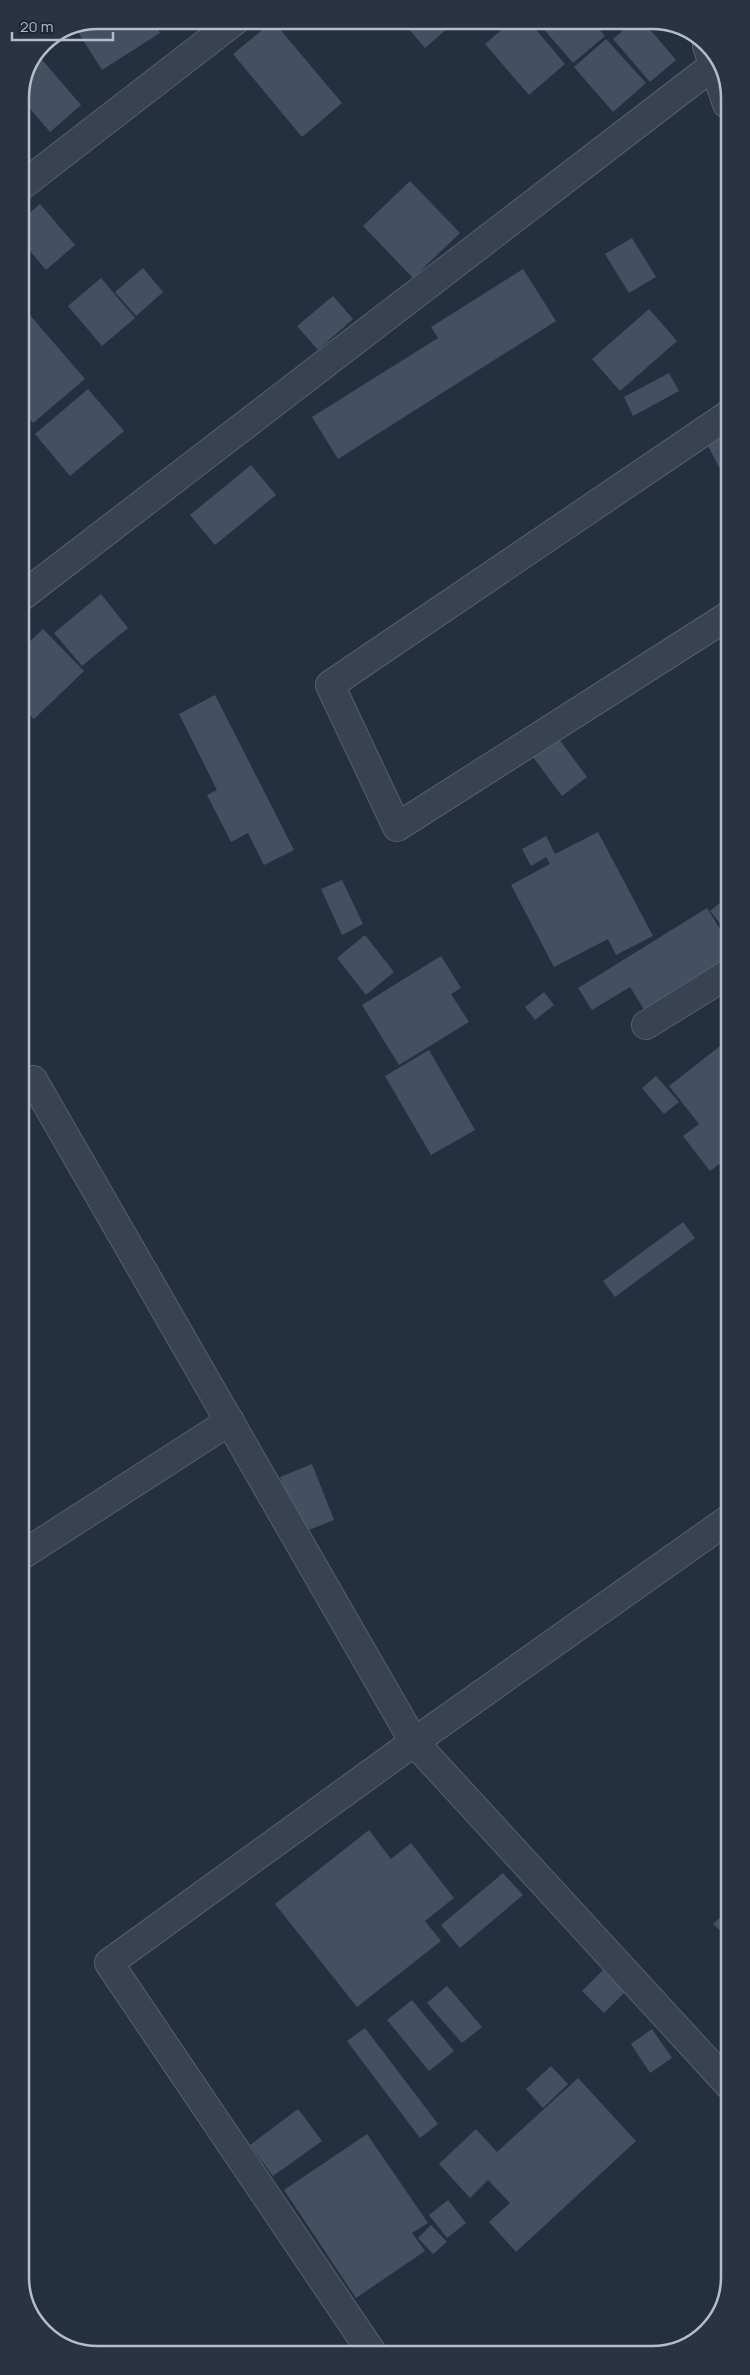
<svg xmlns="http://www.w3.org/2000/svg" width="750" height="2375" font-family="Manrope,sans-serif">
  <rect width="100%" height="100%" fill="#243040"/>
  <g fill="#435062">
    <path d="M 98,20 L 151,20 L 160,33 L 102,70 L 76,29 Z"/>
    <path d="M 401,20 L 457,20 L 425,48 Z"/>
    <path d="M 513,20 L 528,20 L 565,64 L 529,95 L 485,44 Z"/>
    <path d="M 548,20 L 591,20 L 605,36 L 573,63 L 541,26 Z"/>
    <path d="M 635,20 L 642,20 L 676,60 L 650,82 L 613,39 Z"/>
    <path d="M 273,21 L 342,103 L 302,137 L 233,54 Z"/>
    <path d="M 606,39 L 646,83 L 613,112 L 574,67 Z"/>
    <path d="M 38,55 L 81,105 L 50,132 L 20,97 Z"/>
    <path d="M 410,181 L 460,233 L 413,278 L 363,226 Z"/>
    <path d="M 40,204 L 75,245 L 46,270 L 20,239 L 20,221 Z"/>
    <path d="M 632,238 L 656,277 L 629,293 L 605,254 Z"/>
    <path d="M 143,268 L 163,292 L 136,316 L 115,292 Z"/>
    <path d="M 523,269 L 556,321 L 338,459 L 312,417 L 438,338 L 431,327 Z"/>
    <path d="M 101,278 L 135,318 L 102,346 L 68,306 Z"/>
    <path d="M 333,296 L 353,319 L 318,350 L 297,326 Z"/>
    <path d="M 649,309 L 677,341 L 620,391 L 592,359 Z"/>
    <path d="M 29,314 L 85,379 L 33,423 L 21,408 L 20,321 Z"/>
    <path d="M 669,373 L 679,391 L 633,416 L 624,397 Z"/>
    <path d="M 88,389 L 124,431 L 70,476 L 35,434 Z"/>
    <path d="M 728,434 L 728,485 L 707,444 Z"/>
    <path d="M 251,465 L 276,495 L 215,545 L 190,515 Z"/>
    <path d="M 101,594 L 128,628 L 82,666 L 54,633 Z"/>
    <path d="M 43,629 L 84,671 L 34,719 L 21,706 L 21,650 Z"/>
    <path d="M 215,695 L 294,850 L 264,865 L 248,833 L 231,842 L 207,795 L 217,790 L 179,714 Z"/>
    <path d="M 556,735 L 587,777 L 562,796 L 530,753 Z"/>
    <path d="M 598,832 L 653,936 L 616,955 L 608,939 L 554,967 L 511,885 L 550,864 L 546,857 L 531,866 L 522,849 L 546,836 L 555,854 Z"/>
    <path d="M 342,880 L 363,924 L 342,935 L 321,889 Z"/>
    <path d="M 728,896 L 728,933 L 710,911 Z"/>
    <path d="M 707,908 L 728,942 L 728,959 L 645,1011 L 630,987 L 592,1010 L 578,988 Z"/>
    <path d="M 365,935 L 394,972 L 366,995 L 337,958 Z"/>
    <path d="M 441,956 L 461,988 L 451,994 L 469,1022 L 399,1065 L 362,1005 Z"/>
    <path d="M 544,992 L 554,1005 L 535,1020 L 525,1007 Z"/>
    <path d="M 729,1039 L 729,1157 L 710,1171 L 683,1136 L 699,1124 L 669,1086 Z"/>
    <path d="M 429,1050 L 475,1130 L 431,1155 L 385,1076 Z"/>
    <path d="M 656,1076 L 679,1102 L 664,1114 L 642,1088 Z"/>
    <path d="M 683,1222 L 695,1238 L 615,1297 L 603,1281 Z"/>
    <path d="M 312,1464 L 334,1520 L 301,1533 L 280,1477 Z"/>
    <path d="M 369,1830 L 391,1859 L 411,1843 L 454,1898 L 425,1921 L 441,1941 L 357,2007 L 275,1904 Z"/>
    <path d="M 503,1873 L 523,1895 L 460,1948 L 441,1925 Z"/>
    <path d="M 730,1908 L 730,1940 L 713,1924 Z"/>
    <path d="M 603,1970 L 625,1992 L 604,2013 L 582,1991 Z"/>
    <path d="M 447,1986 L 482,2027 L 462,2043 L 427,2003 Z"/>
    <path d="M 730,1993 L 730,2012 L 720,2001 Z"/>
    <path d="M 412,2000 L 454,2051 L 429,2071 L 387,2020 Z"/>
    <path d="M 365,2028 L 438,2124 L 420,2138 L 347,2041 Z"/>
    <path d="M 652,2029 L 672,2058 L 650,2073 L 631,2044 Z"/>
    <path d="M 551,2066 L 568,2084 L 543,2108 L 526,2089 Z"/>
    <path d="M 578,2078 L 636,2141 L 516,2252 L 489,2222 L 510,2203 L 488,2180 L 470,2198 L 439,2164 L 476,2129 L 497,2152 Z"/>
    <path d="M 298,2109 L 322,2141 L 273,2176 L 250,2145 Z"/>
    <path d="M 367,2134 L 428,2223 L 412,2233 L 425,2251 L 356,2298 L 284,2190 Z"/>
    <path d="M 448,2200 L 466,2223 L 447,2238 L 429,2215 Z"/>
    <path d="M 431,2225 L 447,2242 L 433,2254 L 418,2238 Z"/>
  </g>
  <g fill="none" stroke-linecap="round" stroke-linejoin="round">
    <defs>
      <g id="street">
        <path d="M 707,46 L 727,104"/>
        <path d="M 20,187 L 236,20"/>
        <path d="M 728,415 L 330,685 L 397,827 L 728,616"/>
        <path d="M 21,597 L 714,65"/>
        <path d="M 646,1025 L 728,974"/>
        <path d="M 21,1090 L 33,1080 L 414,1742 L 730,2086"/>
        <path d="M 22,1555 L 230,1421"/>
        <path d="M 373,2354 L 109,1963 L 414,1742 L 729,1519"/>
      </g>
    </defs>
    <use href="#street" stroke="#56606d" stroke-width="30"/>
    <use href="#street" stroke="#384250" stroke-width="28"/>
  </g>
  <path d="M0 0H750V2375H0ZM98 29H652A69 69 0 0 1 721 98V2277A69 69 0 0 1 652 2346H98A69 69 0 0 1 29 2277V98A69 69 0 0 1 98 29Z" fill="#293341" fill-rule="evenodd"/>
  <path fill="none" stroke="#b5bdca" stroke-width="2.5" d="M98 29H652A69 69 0 0 1 721 98V2277A69 69 0 0 1 652 2346H98A69 69 0 0 1 29 2277V98A69 69 0 0 1 98 29Z"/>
  <path d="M12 32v8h101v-8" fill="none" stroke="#b5bdca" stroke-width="2.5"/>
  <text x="20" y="32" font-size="15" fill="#b5bdca" stroke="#1d2735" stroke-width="4" paint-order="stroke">20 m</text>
</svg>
